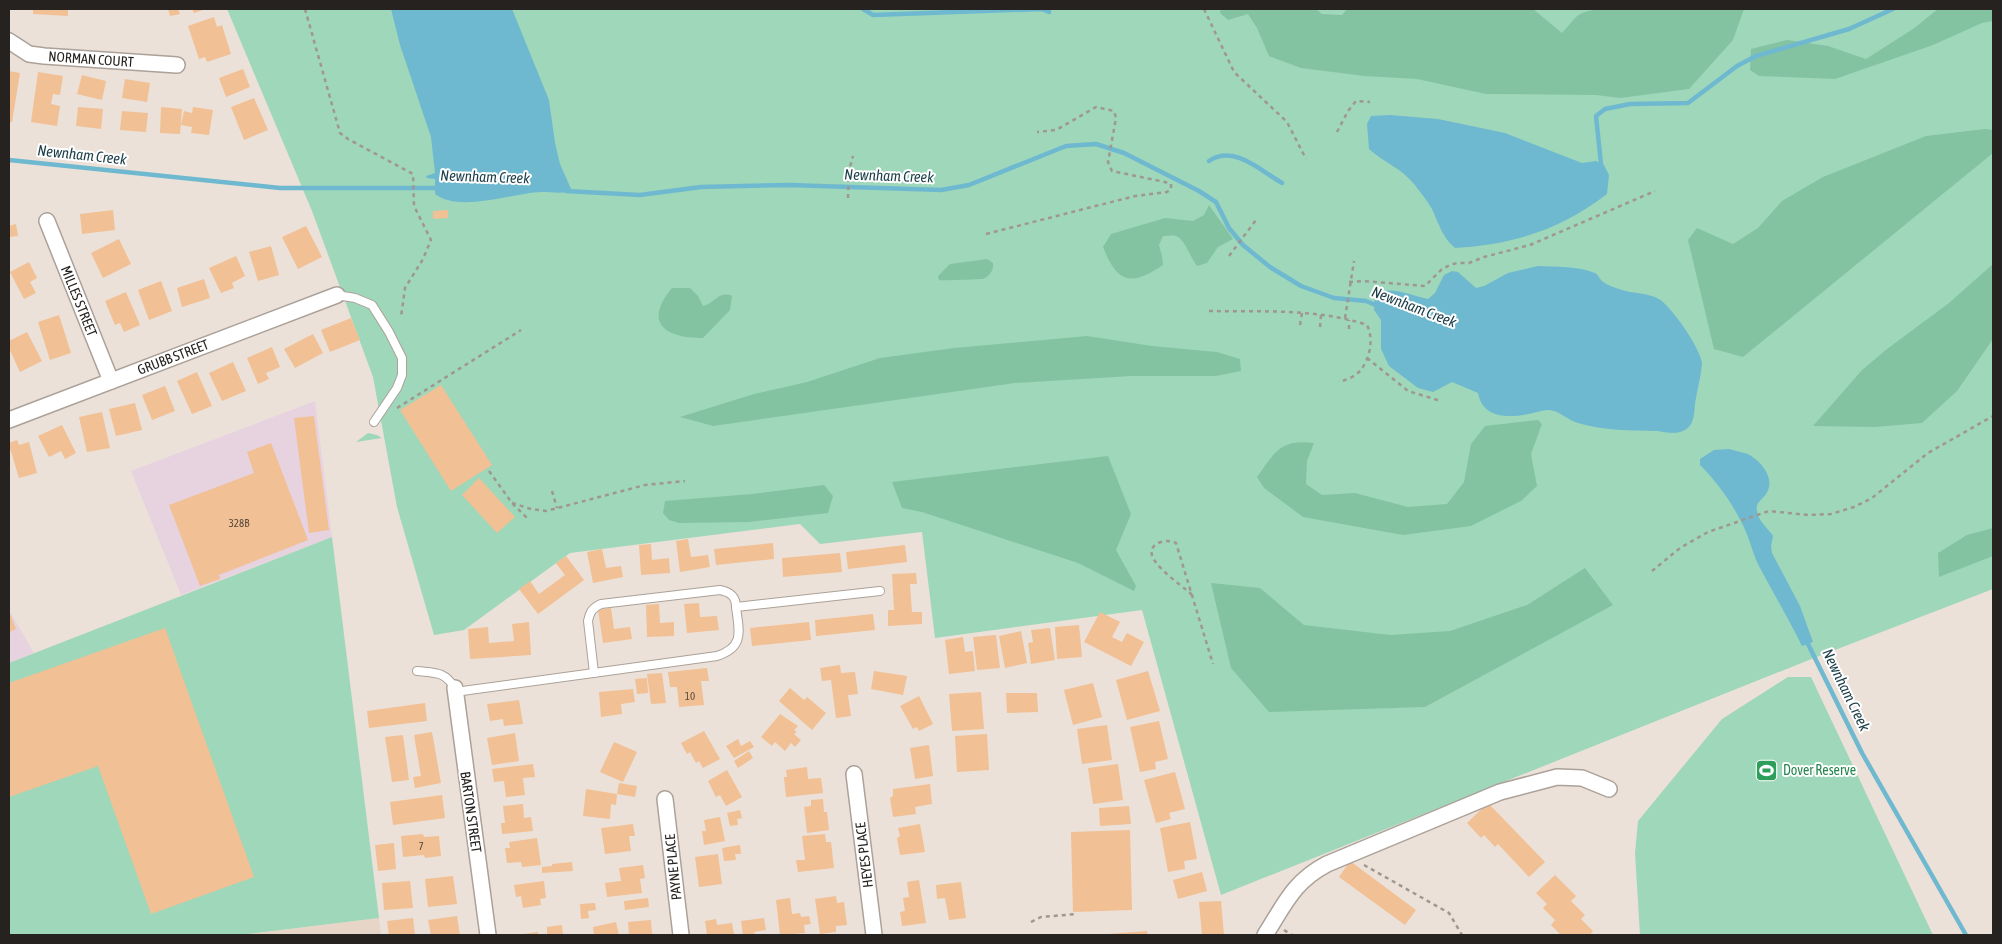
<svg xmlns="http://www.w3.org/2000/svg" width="2002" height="944" font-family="'Asap Condensed',sans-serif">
  <rect width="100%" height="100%" fill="#ece1d8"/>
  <g fill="#e7d2e0">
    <path d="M 315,401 L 332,537 L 181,595 L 131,471 Z"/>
    <path d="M 9,610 L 34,653 L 9,663 Z"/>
  </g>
  <path fill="#e7d6c8" d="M 379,918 L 381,935 L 240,935 Z"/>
  <g fill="#9fd7ba">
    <path d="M 227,9 L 1993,9 L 1993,589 L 1809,660 L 1221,895 L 1142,610 L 935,638 L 922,532 L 820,544 L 800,524 L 570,553 L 464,630 L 434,635 L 397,507 L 373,377 L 312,211 Z"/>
    <path d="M 368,433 L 377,435 L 382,438 L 356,442 Z"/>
    <path d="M 332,537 L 379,918 L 240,935 L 9,935 L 9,663 Z"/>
    <path d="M 1788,677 L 1811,677 L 1933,935 L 1640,935 L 1635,853 L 1638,821 L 1722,719 Z"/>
  </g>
  <g fill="#83c3a2">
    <path d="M 1221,9 L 1316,9 L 1322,14 L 1342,15 L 1347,9 L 1533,9 L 1562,33 C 1568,27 1575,16 1582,13 C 1599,6 1617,12 1634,9 L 1744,9 L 1733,40 L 1689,89 L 1620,98 L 1596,95 L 1486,94 L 1417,79 L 1364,76 L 1301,68 L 1269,56 L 1257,28 L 1248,14 L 1228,20 L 1220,13 Z"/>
    <path d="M 1938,9 L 1993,9 L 1993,21 L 1982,23 L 1933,45 L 1835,79 L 1759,76 L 1750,70 L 1751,49 L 1787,40 L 1828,46 L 1866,59 L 1913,29 Z"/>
    <path d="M 1985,129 L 1993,130 L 1993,153 L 1743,357 L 1714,349 L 1688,240 L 1697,228 L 1733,244 L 1758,228 L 1782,201 L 1823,177 L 1926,136 Z"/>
    <path d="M 1209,205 L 1233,239 L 1218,247 L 1207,263 L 1197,266 C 1191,259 1185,239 1176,236 C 1173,235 1167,236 1163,236 L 1159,245 L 1162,256 L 1163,265 C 1131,287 1117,283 1103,247 L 1111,234 L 1165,218 L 1193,221 L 1204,215 Z"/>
    <path d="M 987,259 L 993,263 C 994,270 990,276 983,279 C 981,279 942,281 939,280 L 938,276 L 950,264 Z"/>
    <path d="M 1993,264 L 1993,339 L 1957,391 L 1922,423 L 1875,427 L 1813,426 L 1862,370 L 1887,349 L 1949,303 Z"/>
    <path d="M 672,288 L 690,288 L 698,296 L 703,306 C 714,304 719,290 732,296 L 730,310 L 703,338 C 665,338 643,323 672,288 Z"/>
    <path d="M 1087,336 L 1152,346 L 1217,352 L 1240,359 L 1241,371 L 1216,376 L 1132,376 L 1015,383 L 713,426 L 680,417 L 754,394 L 807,382 L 880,358 L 954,348 Z"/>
    <path d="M 1538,420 L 1542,424 L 1531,454 L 1537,486 L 1521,501 L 1471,526 L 1403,535 L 1303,517 L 1264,488 L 1257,477 C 1275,452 1280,439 1314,443 L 1307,461 L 1306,484 L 1322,495 L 1355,493 L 1408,507 L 1447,504 L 1464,482 L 1471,444 L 1485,426 Z"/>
    <path d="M 1108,456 L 1131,514 L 1116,550 L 1136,586 L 1134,591 L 1078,563 L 922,512 L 902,508 L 892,482 Z"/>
    <path d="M 824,485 L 833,496 L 828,513 L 749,522 L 679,523 L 669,520 L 663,513 L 665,501 L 752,494 Z"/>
    <path d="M 1993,528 L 1993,556 L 1939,577 L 1938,553 L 1967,535 Z"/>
    <path d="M 1585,568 L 1613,605 L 1425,707 L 1269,712 L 1231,668 L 1211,583 L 1260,588 L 1304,625 L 1390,635 L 1450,631 L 1527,605 Z"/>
  </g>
  <g fill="#6fb9d0">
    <path d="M 391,9 L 512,9 L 549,100 L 555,143 L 560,164 L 572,191 C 561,194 552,192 541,192 C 513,193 459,213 435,194 L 435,179 L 427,178 L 426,176 L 435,173 L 431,137 L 400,45 Z"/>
    <path d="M 1390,115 L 1438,119 L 1505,133 L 1582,163 L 1596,161 L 1604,165 L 1609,175 L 1607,194 C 1560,230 1515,244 1455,248 C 1442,237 1439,224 1432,209 C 1427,200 1420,192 1414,184 C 1401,168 1383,162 1369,149 L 1367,124 L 1371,116 Z"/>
    <path d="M 1538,266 C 1556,267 1578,266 1595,273 C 1598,274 1599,278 1602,281 C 1607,285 1613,287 1619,289 C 1632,294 1646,292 1659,299 C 1671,306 1702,350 1702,364 C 1701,375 1698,387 1696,398 C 1693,412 1697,427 1680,432 C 1673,434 1664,432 1657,431 C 1630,430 1604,431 1578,423 C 1567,420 1559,410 1548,410 C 1543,410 1538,412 1533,413 C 1511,418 1483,420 1478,393 L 1452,382 L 1433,392 L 1418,388 L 1389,366 L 1381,349 L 1381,320 L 1374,310 L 1375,293 C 1394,286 1409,295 1428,299 L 1435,293 L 1444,275 L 1452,271 L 1458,272 L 1476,288 L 1484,286 L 1508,273 Z"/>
    <path d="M 1729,449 C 1735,451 1742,452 1748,454 C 1762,462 1776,479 1766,494 C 1762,500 1755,503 1757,511 C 1758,521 1768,528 1773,536 L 1771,546 L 1772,553 L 1800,606 L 1813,642 L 1802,646 C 1789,620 1774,594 1760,568 C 1754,557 1751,544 1746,532 C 1735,507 1719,484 1700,465 L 1700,459 L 1714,450 Z"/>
  </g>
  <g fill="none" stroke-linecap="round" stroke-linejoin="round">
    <g stroke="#6fb9d0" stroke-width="4.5">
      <path d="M 863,9 L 873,15 L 1042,9 L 1049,12"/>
      <path d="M 9,160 L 280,188 L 439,188"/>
      <path d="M 1209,161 C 1234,144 1261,171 1282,183"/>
      <path d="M 1601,164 L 1596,116 L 1605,109 L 1630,104 L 1688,103 L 1737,66 L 1756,56 L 1849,29 L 1893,9"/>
      <path d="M 566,191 L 640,195 L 701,187 L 789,185 L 941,190 L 969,185 L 1066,146 L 1096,144 L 1124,153 L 1199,191 L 1216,202 L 1229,228 L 1243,245 L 1270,267 L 1301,286 L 1334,298 L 1366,301 L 1378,306"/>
      <path d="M 1806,640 L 1862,753 L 1966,935"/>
    </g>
  </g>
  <g fill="#f1c094">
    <path d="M 33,9 L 68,9 L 68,16 L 33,14 Z"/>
    <path d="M 168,9 L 178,9 L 180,14 L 170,16 Z"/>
    <path d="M 192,9 L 206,9 L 194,13 Z"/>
    <path d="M 214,17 L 217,27 L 222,25 L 231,54 L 207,62 L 205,57 L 199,59 L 188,26 Z"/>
    <path d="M 243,69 L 250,87 L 226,97 L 219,78 Z"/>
    <path d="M 9,71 L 20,73 L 12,122 L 9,122 Z"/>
    <path d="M 38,72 L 63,76 L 60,95 L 53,94 L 51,104 L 60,106 L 57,126 L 31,122 Z"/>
    <path d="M 82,75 L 106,81 L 102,100 L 77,94 Z"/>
    <path d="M 125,79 L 150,83 L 147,102 L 122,98 Z"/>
    <path d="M 254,98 L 268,130 L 244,140 L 231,107 Z"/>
    <path d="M 78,107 L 103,109 L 101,129 L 76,126 Z"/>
    <path d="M 161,107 L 182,109 L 180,134 L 160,133 Z"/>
    <path d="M 193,107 L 213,110 L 209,135 L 191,133 L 192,127 L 181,125 L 184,111 L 192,113 Z"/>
    <path d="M 122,111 L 148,113 L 146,132 L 120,130 Z"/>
    <path d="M 113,210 L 115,230 L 82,234 L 80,214 Z"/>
    <path d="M 448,210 L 448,218 L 433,219 L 433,211 Z"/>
    <path d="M 16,224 L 18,236 L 9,237 L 9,226 Z"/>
    <path d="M 306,226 L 322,257 L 298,269 L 282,237 Z"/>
    <path d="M 119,239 L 131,264 L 103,278 L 91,253 Z"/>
    <path d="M 271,246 L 279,275 L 258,281 L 249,252 Z"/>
    <path d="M 236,256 L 245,276 L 232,283 L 234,288 L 221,293 L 209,268 Z"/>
    <path d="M 29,262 L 37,278 L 30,282 L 36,293 L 24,299 L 10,272 Z"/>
    <path d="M 204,279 L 210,298 L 182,307 L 177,288 Z"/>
    <path d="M 161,281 L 172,311 L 149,320 L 138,290 Z"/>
    <path d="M 126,292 L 140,325 L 124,332 L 120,323 L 115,325 L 105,301 Z"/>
    <path d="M 59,315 L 71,353 L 50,360 L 38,322 Z"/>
    <path d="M 351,318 L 360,340 L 330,352 L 321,330 Z"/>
    <path d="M 27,332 L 42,361 L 20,372 L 9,348 L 9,341 Z"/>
    <path d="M 313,334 L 323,353 L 295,368 L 284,349 Z"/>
    <path d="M 272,347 L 280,367 L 266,373 L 269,379 L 258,384 L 247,358 Z"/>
    <path d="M 233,362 L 246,391 L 222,401 L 209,373 Z"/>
    <path d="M 197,372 L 212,406 L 192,414 L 177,381 Z"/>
    <path d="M 441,385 L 492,465 L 451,491 L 400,410 Z"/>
    <path d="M 165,386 L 175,411 L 152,420 L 142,395 Z"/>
    <path d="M 135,403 L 142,430 L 116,436 L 109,409 Z"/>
    <path d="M 102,412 L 110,448 L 87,452 L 79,417 Z"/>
    <path d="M 314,416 L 329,530 L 309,533 L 294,418 Z"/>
    <path d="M 62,425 L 76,453 L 65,459 L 61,451 L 49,457 L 38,436 Z"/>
    <path d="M 17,440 L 19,445 L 29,442 L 37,473 L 19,478 L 9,445 L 9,443 Z"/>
    <path d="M 271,443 L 308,540 L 219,575 L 220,579 L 200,586 L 169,505 L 254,473 L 247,452 Z"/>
    <path d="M 479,478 L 515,517 L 497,533 L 462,495 Z"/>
    <path d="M 688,539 L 691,557 L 708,555 L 710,567 L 680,572 L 676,541 Z"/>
    <path d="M 773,543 L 774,559 L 716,565 L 714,549 Z"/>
    <path d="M 651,544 L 652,560 L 669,558 L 670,573 L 641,575 L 639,545 Z"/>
    <path d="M 905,545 L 907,562 L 848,569 L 846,552 Z"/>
    <path d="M 602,549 L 606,568 L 621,566 L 623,577 L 593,583 L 587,552 Z"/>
    <path d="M 840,553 L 842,572 L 783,577 L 782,558 Z"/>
    <path d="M 566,556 L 584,580 L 538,614 L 519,589 L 530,581 L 539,594 L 565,575 L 556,563 Z"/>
    <path d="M 916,573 L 917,584 L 910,584 L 912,612 L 922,612 L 922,624 L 888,626 L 888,610 L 894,610 L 892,574 Z"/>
    <path d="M 699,603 L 700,617 L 717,616 L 719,630 L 687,633 L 684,604 Z"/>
    <path d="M 659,604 L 660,623 L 674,622 L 674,636 L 647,637 L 646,605 Z"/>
    <path d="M 611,608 L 614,629 L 630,627 L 632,639 L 603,643 L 598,610 Z"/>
    <path d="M 9,611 L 16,629 L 9,632 Z"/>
    <path d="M 1100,612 L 1120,622 L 1112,637 L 1122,642 L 1127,633 L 1144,642 L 1131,666 L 1084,642 Z"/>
    <path d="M 873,614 L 875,630 L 816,636 L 815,620 Z"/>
    <path d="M 529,622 L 531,655 L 470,659 L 468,629 L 488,627 L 489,643 L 514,641 L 512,624 Z"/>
    <path d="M 809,622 L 811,640 L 752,646 L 750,628 Z"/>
    <path d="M 1079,625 L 1082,657 L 1057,659 L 1055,627 Z"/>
    <path d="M 165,628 L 254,877 L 151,914 L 98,766 L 9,797 L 9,683 Z"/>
    <path d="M 1050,628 L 1055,660 L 1031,664 L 1028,643 L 1033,642 L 1031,630 Z"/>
    <path d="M 1021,631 L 1027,663 L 1005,668 L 999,636 Z"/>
    <path d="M 996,635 L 1000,668 L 977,670 L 973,637 Z"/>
    <path d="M 963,637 L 965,652 L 973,651 L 975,671 L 949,674 L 945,640 Z"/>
    <path d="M 840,665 L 841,673 L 855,672 L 858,694 L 848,695 L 851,716 L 836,718 L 831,680 L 822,681 L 820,668 Z"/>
    <path d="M 707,668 L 709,681 L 701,681 L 704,705 L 679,707 L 677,687 L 670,687 L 668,672 Z"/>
    <path d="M 874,671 L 907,676 L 903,695 L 871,689 Z"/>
    <path d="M 1148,671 L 1160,711 L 1127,720 L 1116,680 Z"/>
    <path d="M 662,673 L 666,703 L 651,704 L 647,674 Z"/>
    <path d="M 647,678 L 648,693 L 637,694 L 635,679 Z"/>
    <path d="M 1093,683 L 1102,717 L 1073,725 L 1064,690 Z"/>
    <path d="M 790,688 L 804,700 L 807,697 L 826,713 L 812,730 L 779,701 Z"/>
    <path d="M 633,689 L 635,702 L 621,704 L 622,714 L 601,717 L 599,692 Z"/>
    <path d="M 981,692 L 984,729 L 952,731 L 949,694 Z"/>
    <path d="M 1006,693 L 1037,693 L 1038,712 L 1007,713 Z"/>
    <path d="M 919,696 L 933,724 L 919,731 L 917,727 L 913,729 L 900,706 Z"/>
    <path d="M 519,700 L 523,724 L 504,726 L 503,719 L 490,721 L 487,704 Z"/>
    <path d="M 425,703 L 427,721 L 369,728 L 367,711 Z"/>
    <path d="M 780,714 L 798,726 L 794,730 L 797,732 L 794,734 L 801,740 L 795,747 L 791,743 L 785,751 L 775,742 L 772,746 L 761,737 Z"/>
    <path d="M 1159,721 L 1168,759 L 1155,762 L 1156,769 L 1140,772 L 1130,727 Z"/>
    <path d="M 1107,725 L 1112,760 L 1082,764 L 1077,729 Z"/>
    <path d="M 704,731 L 720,759 L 703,768 L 699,761 L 696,763 L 690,752 L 687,754 L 681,743 Z"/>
    <path d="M 432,732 L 441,783 L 415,788 L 413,777 L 421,776 L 414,735 Z"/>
    <path d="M 515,733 L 519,761 L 492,765 L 487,738 Z"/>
    <path d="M 987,734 L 989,770 L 957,772 L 955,736 Z"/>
    <path d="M 403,735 L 409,780 L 392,782 L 385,737 Z"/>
    <path d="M 738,739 L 741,746 L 750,741 L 754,747 L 734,758 L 726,746 Z"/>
    <path d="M 614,742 L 637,752 L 623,782 L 600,772 Z"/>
    <path d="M 929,745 L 933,776 L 915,779 L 910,748 Z"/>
    <path d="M 749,751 L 753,758 L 738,768 L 734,761 Z"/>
    <path d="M 533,764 L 535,777 L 523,778 L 525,795 L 506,797 L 504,781 L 494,782 L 492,769 Z"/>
    <path d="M 1118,764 L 1123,800 L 1093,804 L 1088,768 Z"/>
    <path d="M 807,767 L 808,779 L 821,778 L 823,793 L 786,797 L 784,777 L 787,777 L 786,770 Z"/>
    <path d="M 727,770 L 742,797 L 726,806 L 720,795 L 716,797 L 708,781 Z"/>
    <path d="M 1175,772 L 1185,809 L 1169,813 L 1171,819 L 1156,823 L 1144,780 Z"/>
    <path d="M 619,783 L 637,786 L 635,797 L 617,794 L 616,805 L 611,804 L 610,819 L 583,816 L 586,789 L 617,794 Z"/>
    <path d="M 930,784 L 932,804 L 915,807 L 916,814 L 893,817 L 890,798 L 893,796 L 893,789 Z"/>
    <path d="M 442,795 L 445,818 L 393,825 L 390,802 Z"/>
    <path d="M 823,799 L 824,812 L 827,812 L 829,830 L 807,833 L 804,807 L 811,806 L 811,800 Z"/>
    <path d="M 1488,803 L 1545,862 L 1529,877 L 1498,844 L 1495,847 L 1484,835 L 1481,838 L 1467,823 Z"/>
    <path d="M 523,804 L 524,818 L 531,817 L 533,831 L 502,834 L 501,823 L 505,823 L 503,806 Z"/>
    <path d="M 1129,806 L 1131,824 L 1100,826 L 1099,808 Z"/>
    <path d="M 740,810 L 742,818 L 737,819 L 738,825 L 730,826 L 727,813 Z"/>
    <path d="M 720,817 L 725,841 L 704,845 L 702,831 L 706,831 L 704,820 Z"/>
    <path d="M 1190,822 L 1197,859 L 1184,861 L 1185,869 L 1168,872 L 1160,828 Z"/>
    <path d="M 633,824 L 635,836 L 629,836 L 631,851 L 605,854 L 601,828 Z"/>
    <path d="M 920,824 L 925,852 L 900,855 L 897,838 L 900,836 L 898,828 Z"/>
    <path d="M 1130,830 L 1132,910 L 1073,912 L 1071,832 Z"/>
    <path d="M 423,834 L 424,837 L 439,836 L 441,856 L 425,858 L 424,855 L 403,857 L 401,836 Z"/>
    <path d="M 825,834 L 826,842 L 831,842 L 834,868 L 798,872 L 796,860 L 805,860 L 802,836 Z"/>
    <path d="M 537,838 L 541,865 L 522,867 L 521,862 L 507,863 L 505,848 L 510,848 L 509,842 Z"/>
    <path d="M 394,843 L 396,869 L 378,871 L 375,845 Z"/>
    <path d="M 740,845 L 741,854 L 735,854 L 736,860 L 724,861 L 722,848 Z"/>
    <path d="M 718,854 L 722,884 L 699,887 L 695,857 Z"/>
    <path d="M 1350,861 L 1416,910 L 1405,925 L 1339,877 Z"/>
    <path d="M 572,862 L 573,871 L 542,873 L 542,867 L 552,866 L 552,864 Z"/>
    <path d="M 643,865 L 645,878 L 640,879 L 642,893 L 607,897 L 605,883 L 621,881 L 619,868 Z"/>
    <path d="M 1202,872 L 1207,891 L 1178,899 L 1173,880 Z"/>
    <path d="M 1555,875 L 1576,896 L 1571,901 L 1585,915 L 1581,919 L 1593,931 L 1590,935 L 1561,935 L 1551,925 L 1555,920 L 1543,908 L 1547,904 L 1536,893 Z"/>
    <path d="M 453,876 L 457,904 L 428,907 L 425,879 Z"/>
    <path d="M 919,880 L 926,923 L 902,926 L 900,912 L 905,911 L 903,898 L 909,897 L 907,882 Z"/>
    <path d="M 410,881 L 413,908 L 384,910 L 382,883 Z"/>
    <path d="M 544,881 L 546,898 L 540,899 L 541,905 L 523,908 L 521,896 L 516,897 L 514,885 Z"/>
    <path d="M 961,882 L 966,918 L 949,920 L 945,898 L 937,899 L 936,885 Z"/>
    <path d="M 836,896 L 837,903 L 844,902 L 847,925 L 836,926 L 836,932 L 820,934 L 815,899 Z"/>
    <path d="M 648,898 L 649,907 L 625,910 L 624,901 Z"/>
    <path d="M 790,898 L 792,914 L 800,913 L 801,917 L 809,916 L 811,924 L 804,925 L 805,933 L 780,935 L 776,900 Z"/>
    <path d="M 1221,901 L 1224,935 L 1202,935 L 1199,902 Z"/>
    <path d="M 595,903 L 596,910 L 588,911 L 589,918 L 581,919 L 580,904 Z"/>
    <path d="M 457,916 L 460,935 L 431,935 L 428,920 Z"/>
    <path d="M 413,918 L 415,935 L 389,935 L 387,921 Z"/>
    <path d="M 764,918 L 766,930 L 754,932 L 755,935 L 743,935 L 741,921 Z"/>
    <path d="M 716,919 L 717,925 L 732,923 L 734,935 L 707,935 L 705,921 Z"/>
    <path d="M 651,920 L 652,935 L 629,935 L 628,922 Z"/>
    <path d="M 616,922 L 619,935 L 594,935 L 593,927 Z"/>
    <path d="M 562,925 L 563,935 L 547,935 L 547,927 Z"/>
    <path d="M 1147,931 L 1148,935 L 1108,935 L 1108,934 Z"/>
    <path d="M 538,932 L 538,935 L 523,935 L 523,934 Z"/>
  </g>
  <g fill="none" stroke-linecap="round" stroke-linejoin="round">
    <defs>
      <g id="service">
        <path d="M 337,295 L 355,298 L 372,305 L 389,332 L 402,358 L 402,375 L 397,388 L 374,422"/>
        <path d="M 417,671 C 436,673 444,671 455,688"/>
        <path d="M 594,673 L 588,621 C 590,612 592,608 601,604 L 720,590 C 730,592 736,596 736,607"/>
        <path d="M 455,692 L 717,656 C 745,647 739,631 736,607 L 880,591"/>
      </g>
      <g id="minor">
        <path d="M 9,41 L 29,54 L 44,56 L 177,65"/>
        <path d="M 47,221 L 111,381"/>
        <path d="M 9,420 L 337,295"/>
        <path d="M 455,688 L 488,935"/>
        <path d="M 854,774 L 874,935"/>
        <path d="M 665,799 L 681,935"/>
        <path d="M 1265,935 C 1285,904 1293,882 1327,864 L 1500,792 L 1557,777 L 1582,778 L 1609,789"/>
      </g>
    </defs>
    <use href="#service" stroke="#aba198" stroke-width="10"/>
    <use href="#minor" stroke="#aba198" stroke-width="18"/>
    <g stroke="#9f9790" stroke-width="2.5" stroke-dasharray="4 4" stroke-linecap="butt">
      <path d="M 305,9 L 340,133 L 348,139 L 413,174 L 414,206 L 431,240 L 423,259 L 405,288 L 401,317"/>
      <path d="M 1204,9 L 1234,72 L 1287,122 L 1306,159"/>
      <path d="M 1337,132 L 1348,111 L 1356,101 L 1370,102"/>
      <path d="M 848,198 L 849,171 L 853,156"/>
      <path d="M 986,234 L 1135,196 L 1167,192 L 1171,189 L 1171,184 L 1165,182 L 1112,171 L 1108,162 L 1116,118 L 1114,111 L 1096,107 L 1056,130 L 1037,132"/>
      <path d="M 1229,256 L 1256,220"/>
      <path d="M 1349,282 L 1363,281 L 1425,286 L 1442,269 L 1450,265 L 1457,263 L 1469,263 L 1484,257 L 1530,245 L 1655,191"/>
      <path d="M 1209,311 C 1261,312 1317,308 1367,325 C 1374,339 1370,359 1360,371 C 1354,377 1346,380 1339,382"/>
      <path d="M 1345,318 L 1354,261"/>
      <path d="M 1300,325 L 1302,313"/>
      <path d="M 1320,327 L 1321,315"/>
      <path d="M 1349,329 L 1349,320"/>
      <path d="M 1367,358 L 1408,391 L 1441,401"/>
      <path d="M 397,408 L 521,330"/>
      <path d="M 489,471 L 512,503 L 528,519"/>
      <path d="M 552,491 L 557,508"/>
      <path d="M 512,503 L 531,509 L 546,511 L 645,485 L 685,481"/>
      <path d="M 1652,571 L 1680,548 L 1708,532 L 1769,511 L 1808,515 L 1831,514 L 1854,507 L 1872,498 L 1928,453 L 1993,416"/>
      <path d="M 1192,595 C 1184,586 1130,553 1161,542 C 1166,540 1171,541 1176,543 L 1213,664"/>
      <path d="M 1364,865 L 1449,913 L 1462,935"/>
      <path d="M 1031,922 L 1041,917 L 1076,914"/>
      <path d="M 1284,930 L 1292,935"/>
    </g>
    <use href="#service" stroke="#fff" stroke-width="8"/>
    <use href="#minor" stroke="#fff" stroke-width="15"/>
  </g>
  <defs>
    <symbol id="stadium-square" viewBox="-11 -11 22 22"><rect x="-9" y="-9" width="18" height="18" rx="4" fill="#2e9e5b" stroke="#fff"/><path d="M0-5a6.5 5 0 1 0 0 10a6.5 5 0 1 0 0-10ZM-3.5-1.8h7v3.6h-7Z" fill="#fff"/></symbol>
  </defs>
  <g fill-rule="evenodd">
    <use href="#stadium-square" x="1754" y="758" width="25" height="25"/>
  </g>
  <g text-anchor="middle" stroke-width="4" stroke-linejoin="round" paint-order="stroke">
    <g font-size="11" fill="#594a3c">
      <text x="239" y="527">328B</text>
      <text x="690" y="700">10</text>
      <text x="421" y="850">7</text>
    </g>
    <g font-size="14" fill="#26221f" stroke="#fff">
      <text transform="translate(91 59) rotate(4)" y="5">NORMAN COURT</text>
      <text transform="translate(79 301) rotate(68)" y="5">MILLES STREET</text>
      <text transform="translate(173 357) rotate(-21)" y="5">GRUBB STREET</text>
      <text transform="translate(471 812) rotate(82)" y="5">BARTON STREET</text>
      <text transform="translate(864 855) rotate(-97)" y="5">HEYES PLACE</text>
      <text transform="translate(673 867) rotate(-96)" y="5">PAYNE PLACE</text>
    </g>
    <g font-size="14" fill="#27864d" stroke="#fff" text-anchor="start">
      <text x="1783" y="775">Dover Reserve</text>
    </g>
    <g font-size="15" font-style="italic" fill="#1b3e48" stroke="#fff">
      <text transform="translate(82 155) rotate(6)" y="5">Newnham Creek</text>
      <text transform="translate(889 176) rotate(2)" y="5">Newnham Creek</text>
      <text transform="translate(485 177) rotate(2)" y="5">Newnham Creek</text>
      <text transform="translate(1414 307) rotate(21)" y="5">Newnham Creek</text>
      <text transform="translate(1846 690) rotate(64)" y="5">Newnham Creek</text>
    </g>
  </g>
  <rect width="2002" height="944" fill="none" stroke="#26221f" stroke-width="20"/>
</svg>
